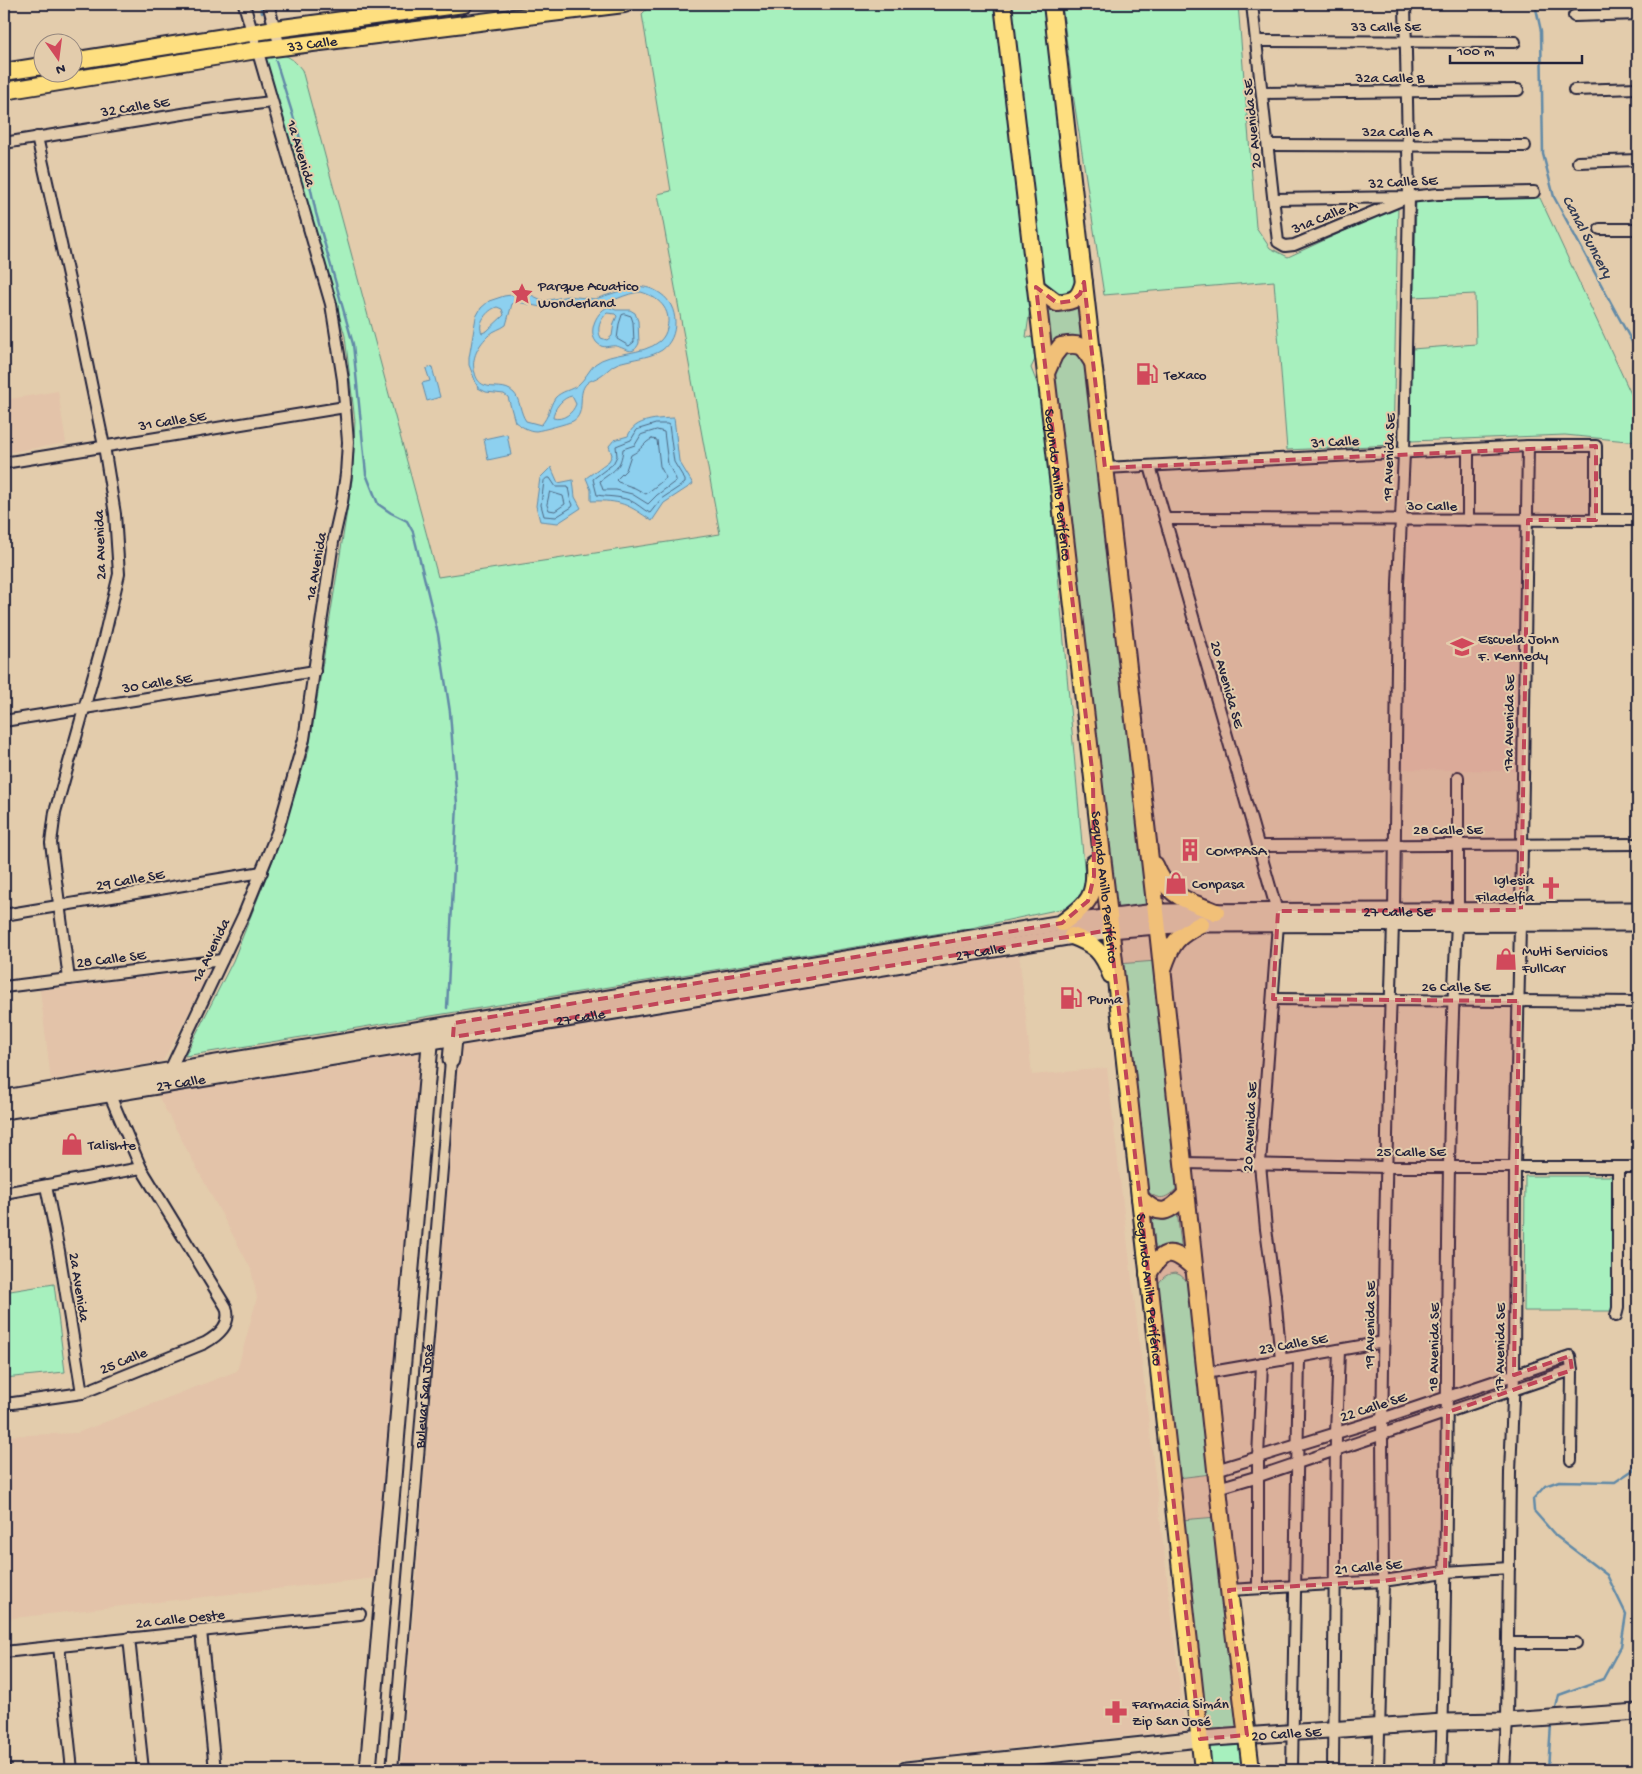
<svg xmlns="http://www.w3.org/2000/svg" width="1642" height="1774" font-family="'Gochi Hand',sans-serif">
  <rect width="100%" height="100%" fill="#e3ccac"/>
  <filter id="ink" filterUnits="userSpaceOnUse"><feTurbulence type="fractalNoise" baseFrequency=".02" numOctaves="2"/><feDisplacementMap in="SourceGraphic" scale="10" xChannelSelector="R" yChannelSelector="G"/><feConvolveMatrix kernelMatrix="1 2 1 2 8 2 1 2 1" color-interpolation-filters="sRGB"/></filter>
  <g filter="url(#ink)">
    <g fill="#e3c3a9">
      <path d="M 58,391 L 66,443 L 6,453 L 4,442 L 4,400 Z"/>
      <path d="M 1408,523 L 1521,525 L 1518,771 L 1403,769 Z"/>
      <path d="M 1019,952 L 1032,1075 L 1107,1068 L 1185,1730 L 804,1770 L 401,1770 L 459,1042 Z"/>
      <path d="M 212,969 L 163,1061 L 51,1080 L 40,990 Z"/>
      <path d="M 422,1049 L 376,1578 L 4,1619 L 4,1436 L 77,1433 L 237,1371 L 257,1298 L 251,1269 L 156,1092 Z"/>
    </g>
    <g fill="#a7f0be" stroke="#64897c">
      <path d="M 669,4 L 995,4 L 1031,302 L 1026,337 L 1035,338 L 1037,355 L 1031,368 L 1042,396 L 1086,888 L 1070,907 L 966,929 L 185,1056 L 233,961 L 277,850 L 309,749 L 352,480 L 355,421 L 345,336 L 312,218 L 270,87 L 263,54 C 282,53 290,54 302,70 L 438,577 L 720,534 L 658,194 L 671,191 L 642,14 L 649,7 Z"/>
      <path d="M 1004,4 L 1050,4 L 1084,281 L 1070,300 L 1040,286 Z"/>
      <path d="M 1062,4 L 1238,4 L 1256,227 L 1270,248 L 1288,257 L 1398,206 L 1393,445 L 1287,450 L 1274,281 L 1104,295 L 1073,94 Z"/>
      <path d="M 1540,198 L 1638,409 L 1638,442 L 1565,435 L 1411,441 L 1412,349 L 1476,344 L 1475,294 L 1414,297 L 1416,201 Z"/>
      <path d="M 1085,293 L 1091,351 L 1077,342 L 1049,358 L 1044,297 Z"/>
      <path d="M 1075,348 L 1090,364 L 1155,911 L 1110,915 L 1053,373 L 1062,353 Z"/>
      <path d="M 1156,961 L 1181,1184 C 1166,1200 1159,1203 1143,1187 L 1118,964 Z"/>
      <path d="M 1525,1176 L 1614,1176 L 1613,1311 L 1524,1311 Z"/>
      <path d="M 1177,1212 L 1182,1252 L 1170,1244 L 1161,1248 L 1156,1256 L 1152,1214 C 1163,1224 1168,1222 1177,1212 Z"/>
      <path d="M 1175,1273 L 1180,1275 L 1191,1284 L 1211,1474 L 1178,1478 L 1155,1288 C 1161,1280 1164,1274 1175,1273 Z"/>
      <path d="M 54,1284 L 65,1372 L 4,1378 L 4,1292 Z"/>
      <path d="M 1217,1517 L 1241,1731 L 1205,1734 L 1181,1520 Z"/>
      <path d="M 1246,1737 L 1249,1770 L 1204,1770 L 1202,1740 Z"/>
    </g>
    <g fill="#8dd0ef" stroke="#628aa7" fill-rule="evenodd">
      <path d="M 636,286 C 646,287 653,288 661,294 C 679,306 680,337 662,350 C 651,357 638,358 626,361 C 611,364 611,369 600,376 C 596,379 590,380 587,383 C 576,393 587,413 573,421 C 566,424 543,430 536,431 C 528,431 521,426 515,422 L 508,397 L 504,394 L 486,392 L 478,388 L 469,365 L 469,358 L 476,317 L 481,308 L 489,301 L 504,296 L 519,294 L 529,294 L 544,301 L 568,296 L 595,299 ZM 641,292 C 658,297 672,309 667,328 C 666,333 664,337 660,341 C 643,356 611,351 595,364 C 589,370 585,379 578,385 C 572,390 561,391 555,398 C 549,407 549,417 541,425 L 526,421 C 520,413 520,399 514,393 C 505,384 494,389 484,385 C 479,383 476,378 475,373 C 470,359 479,344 489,335 C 494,330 501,329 506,325 L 512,304 C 519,299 535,308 546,307 C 553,306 561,301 569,302 C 578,303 586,307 596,305 C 612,303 625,293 641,292 ZM 497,307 L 502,309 L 504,315 L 487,331 L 482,333 C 477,323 487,310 497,307 ZM 572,396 L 576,404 C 573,413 563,421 553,418 C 553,409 563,397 572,396 Z"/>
      <path d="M 608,307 L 616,310 L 630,310 L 635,313 L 638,321 L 639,343 C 633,357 626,348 616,346 C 611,345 606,348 601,346 C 585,337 595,312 608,307 ZM 607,313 L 615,314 L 617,316 L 614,323 L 612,336 L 607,340 L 601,338 C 596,329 600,320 607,313 Z"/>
      <path d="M 432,367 L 440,397 L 427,401 L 422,383 L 430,381 L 426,369 Z"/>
      <path d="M 674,418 L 679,461 L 693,484 L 664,503 L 652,521 C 628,504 620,500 591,501 L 591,490 L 586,478 L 609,461 L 612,455 L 609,446 L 614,440 L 628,436 C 635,418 658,419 674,418 Z"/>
      <path d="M 507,434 L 511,455 L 488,460 L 484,439 Z"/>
      <path d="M 551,467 L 558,483 L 573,480 L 575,497 L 581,508 L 558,523 L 540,521 L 536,506 L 540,478 Z"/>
    </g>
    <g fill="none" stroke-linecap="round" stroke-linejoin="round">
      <g stroke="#4d6883" stroke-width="1">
        <path d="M 625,314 L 631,316 L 633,322 L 634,342 L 629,346 L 617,339 L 619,324 L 622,315 Z"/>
        <path d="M 656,424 L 667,424 L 669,425 L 674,462 L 685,480 L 685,483 L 661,499 L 650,513 C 643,510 637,503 629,500 C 618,496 608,497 597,495 L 593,479 L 613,464 L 617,456 L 616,446 L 631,440 L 637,430 Z"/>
        <path d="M 657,430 L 664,432 L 668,464 L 676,479 L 676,481 L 657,495 L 648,504 L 632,494 L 616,490 L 603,490 L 600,481 C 614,470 621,469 623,449 L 635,445 L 641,435 Z"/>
        <path d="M 652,439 L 657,440 L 660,466 L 666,478 L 646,494 L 635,488 L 618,482 L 616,480 L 626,470 L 631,455 C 642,450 644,442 652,439 Z"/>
        <path d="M 547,478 L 550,478 L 556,487 L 568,487 L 570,498 L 573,505 L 572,507 L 556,517 L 544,516 L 541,505 L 544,481 Z"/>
        <path d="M 550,492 L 563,496 L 565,504 L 555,511 L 549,510 L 547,505 Z"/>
      </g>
      <g stroke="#628aa7" stroke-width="2.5">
        <path d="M 260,4 L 262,13"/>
        <path d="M 1535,4 L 1541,31 L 1543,154 L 1554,197 L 1638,353"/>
        <path d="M 276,61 L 299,135 L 316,213 L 353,344 L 366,474 L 378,504 L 391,513 L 407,521 L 413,532 L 438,634 L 450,712 L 457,804 L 447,1008"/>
        <path d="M 1555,1712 L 1559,1695 L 1603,1679 L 1621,1646 L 1626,1614 L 1607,1575 L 1556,1536 L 1534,1511 L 1533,1499 L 1545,1486 L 1559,1481 L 1615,1482 L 1633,1470 L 1638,1410"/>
        <path d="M 1548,1770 L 1551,1724"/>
      </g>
      <defs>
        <g id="street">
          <path d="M 268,4 L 280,47"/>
          <path d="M 1252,4 L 1278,242 L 1285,246 L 1294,245 L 1409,197"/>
          <path d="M 1574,16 L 1638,14"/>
          <path d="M 1257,41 L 1515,42"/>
          <path d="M 1574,90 L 1638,88"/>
          <path d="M 1263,93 L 1518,90"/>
          <path d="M 37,137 L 78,320 L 104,446 L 115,514 L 119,574 L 104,638 L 55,812 L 51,843 L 69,979"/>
          <path d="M 4,143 L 207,110 L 271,102"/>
          <path d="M 1268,145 L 1525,146"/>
          <path d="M 1578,162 L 1638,160"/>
          <path d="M 1274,199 L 1409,197 L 1438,194 L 1534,192"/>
          <path d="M 1600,229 L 1638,229"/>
          <path d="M 4,463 L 345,407"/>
          <path d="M 1150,466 L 1277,911"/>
          <path d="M 1105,468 L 1528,446 L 1596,446 L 1596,520"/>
          <path d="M 1165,519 L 1638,520"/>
          <path d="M 1468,520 L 1468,449"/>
          <path d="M 4,721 L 315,671"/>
          <path d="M 1458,777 L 1458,911"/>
          <path d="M 1258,846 L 1638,844"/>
          <path d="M 1521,910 L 1528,446"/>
          <path d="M 1394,911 L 1398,584 L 1404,453 L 1409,197 L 1405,4"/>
          <path d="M 4,915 L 262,872"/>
          <path d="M 1278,924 L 1260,1164 L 1266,1229 L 1275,1295 L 1281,1360"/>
          <path d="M 4,987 L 222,960"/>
          <path d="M 1273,999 L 1638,1002"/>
          <path d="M 170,1070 L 244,914 L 278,830 L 304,739 L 333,542 L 342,502 L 346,474 L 348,442 L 343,380 L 331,304 L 244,4"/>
          <path d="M 1183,1163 L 1386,1167 L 1638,1167"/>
          <path d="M 46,1186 L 59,1251 L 82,1393"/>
          <path d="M 4,1193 L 141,1168"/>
          <path d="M 1616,1316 L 1618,1308 L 1618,1167"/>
          <path d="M 1206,1373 L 1384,1342"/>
          <path d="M 4,1403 L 13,1403 L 82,1393 L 205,1343 C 219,1335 232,1324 226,1307 L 141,1168 L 109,1093"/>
          <path d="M 1216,1470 L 1382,1419 L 1570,1356 L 1572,1370 L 1571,1460"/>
          <path d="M 1218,1488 L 1259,1476 L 1572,1370"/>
          <path d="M 1258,1587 L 1258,1458 L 1262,1363"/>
          <path d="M 1229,1590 L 1383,1581 L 1445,1572 L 1509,1568"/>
          <path d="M 201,1631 L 215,1770"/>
          <path d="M 129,1638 L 143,1770"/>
          <path d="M 1508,1643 L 1576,1643"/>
          <path d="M 59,1646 L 72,1770"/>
          <path d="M 4,1652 L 360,1614"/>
          <path d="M 4,1766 L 4,1770"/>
          <path id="s1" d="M 392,1770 L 451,1060"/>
          <path d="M 1292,1770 L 1299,1357"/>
          <path d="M 1333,1770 L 1336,1434 L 1339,1350"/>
          <path d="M 1378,1770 L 1383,1581 L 1382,1435 L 1385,1232 L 1388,1087 L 1393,924"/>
          <path d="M 1441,1770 C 1451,1488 1442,1206 1457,924"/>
          <path d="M 1504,1770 L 1507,1721 L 1510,1472 L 1514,1375 L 1515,1167 L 1520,924"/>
        </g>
        <g id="secondary">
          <path d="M 451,1060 L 454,1029"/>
          <path id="s2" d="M 4,1098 L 1062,923 L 1156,912 L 1638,910"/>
          <path id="s3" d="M 4,1111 L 1110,930 L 1157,926 L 1201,924 L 1638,923"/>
          <path d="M 368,1770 L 431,1033"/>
          <path id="s4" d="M 906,1770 L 1200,1739 L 1443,1722 L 1507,1721 L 1638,1712"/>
        </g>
        <g id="primary">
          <path id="s5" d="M 1003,4 L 1109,916 L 1203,1770"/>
          <path d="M 1052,4 L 1156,912 L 1229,1590 L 1251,1770"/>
          <path d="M 72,61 L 275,29 L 464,4"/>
          <path d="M 4,72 L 42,66"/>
          <path id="s6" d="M 4,91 L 257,50 L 624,4"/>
          <path d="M 1036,287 L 1057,303 C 1075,301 1079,299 1084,282"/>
          <path d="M 1046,373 L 1054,355 L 1061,346 C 1081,343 1082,345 1092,361"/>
          <path d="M 1155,865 C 1169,899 1185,899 1216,912"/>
          <path d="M 1062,923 C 1089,903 1096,897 1094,863"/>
          <path d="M 1072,936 C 1094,944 1103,952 1111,975"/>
          <path d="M 1163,969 C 1172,942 1176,937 1201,924"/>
          <path d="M 1140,1198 C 1161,1218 1168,1213 1186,1194"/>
          <path d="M 1148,1274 C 1164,1248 1172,1248 1194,1268"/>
        </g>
      </defs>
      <use href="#street" stroke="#22223b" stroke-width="14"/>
      <use href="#secondary" stroke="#22223b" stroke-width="19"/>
      <use href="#primary" stroke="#22223b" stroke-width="20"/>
      <use href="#street" stroke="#e3ccac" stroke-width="10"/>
      <use href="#secondary" stroke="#e3ccac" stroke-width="15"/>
      <use href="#primary" stroke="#fedf80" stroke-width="16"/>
    </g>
  </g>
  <path fill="#c04558" fill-opacity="0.2" stroke="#c04558" stroke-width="4" stroke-dasharray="10 6" stroke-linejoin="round" d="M 1084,282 L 1105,468 L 1596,446 L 1596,520 L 1528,520 L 1521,910 L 1278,911 L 1273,999 L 1519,1001 L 1514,1375 L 1570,1356 L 1572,1370 L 1448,1412 L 1445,1572 L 1383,1581 L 1229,1590 L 1247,1735 L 1200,1739 L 1110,930 L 453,1037 L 454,1023 L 1062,923 L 1088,901 L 1094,876 L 1093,778 L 1036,287 L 1057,303 L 1071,301 L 1080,294 Z"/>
  <defs>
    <symbol id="sight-bare" viewBox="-9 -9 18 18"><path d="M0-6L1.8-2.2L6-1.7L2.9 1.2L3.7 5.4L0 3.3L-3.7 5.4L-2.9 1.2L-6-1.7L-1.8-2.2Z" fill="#d1495b" stroke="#e3ccac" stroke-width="2.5" paint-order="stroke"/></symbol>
    <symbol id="fuel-bare" viewBox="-9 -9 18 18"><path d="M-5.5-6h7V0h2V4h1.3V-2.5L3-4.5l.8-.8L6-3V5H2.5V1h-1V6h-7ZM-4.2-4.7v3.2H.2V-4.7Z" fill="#d1495b" stroke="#e3ccac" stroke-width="2.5" paint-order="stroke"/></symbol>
    <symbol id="school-bare" viewBox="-9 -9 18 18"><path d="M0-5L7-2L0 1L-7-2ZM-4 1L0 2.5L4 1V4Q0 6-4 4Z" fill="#d1495b" stroke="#e3ccac" stroke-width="2.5" paint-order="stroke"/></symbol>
    <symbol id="building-bare" viewBox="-9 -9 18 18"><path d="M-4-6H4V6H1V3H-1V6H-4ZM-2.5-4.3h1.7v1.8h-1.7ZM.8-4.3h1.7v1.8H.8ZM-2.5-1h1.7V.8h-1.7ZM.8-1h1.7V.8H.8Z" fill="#d1495b" stroke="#e3ccac" stroke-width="2.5" paint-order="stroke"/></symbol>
    <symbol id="shop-bare" viewBox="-9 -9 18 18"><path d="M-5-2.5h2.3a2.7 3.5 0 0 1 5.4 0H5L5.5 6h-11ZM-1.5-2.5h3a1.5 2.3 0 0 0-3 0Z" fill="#d1495b" stroke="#e3ccac" stroke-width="2.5" paint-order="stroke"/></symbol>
    <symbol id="church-bare" viewBox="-9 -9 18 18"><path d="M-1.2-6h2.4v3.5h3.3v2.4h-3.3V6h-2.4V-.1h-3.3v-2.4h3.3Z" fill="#d1495b" stroke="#e3ccac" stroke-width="2.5" paint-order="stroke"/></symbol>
    <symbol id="pharmacy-bare" viewBox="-9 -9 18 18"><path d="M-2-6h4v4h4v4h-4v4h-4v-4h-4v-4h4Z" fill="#d1495b" stroke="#e3ccac" stroke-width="2.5" paint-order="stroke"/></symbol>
  </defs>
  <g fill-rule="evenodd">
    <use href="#sight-bare" x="506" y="278" width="32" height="32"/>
    <use href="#fuel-bare" x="1131" y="358" width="32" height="32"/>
    <use href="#school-bare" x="1446" y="631" width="32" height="32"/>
    <use href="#building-bare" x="1174" y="834" width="32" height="32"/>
    <use href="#shop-bare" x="1160" y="867" width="32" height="32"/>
    <use href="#church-bare" x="1535" y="872" width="32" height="32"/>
    <use href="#shop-bare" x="1490" y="943" width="32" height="32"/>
    <use href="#fuel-bare" x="1055" y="982" width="32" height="32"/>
    <use href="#shop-bare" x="56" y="1128" width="32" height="32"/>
    <use href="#pharmacy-bare" x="1100" y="1696" width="32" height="32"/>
  </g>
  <g text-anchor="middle" stroke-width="4" stroke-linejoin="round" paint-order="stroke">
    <g font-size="15" fill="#22223b" stroke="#e3ccac">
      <text x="1386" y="31">33 Calle SE</text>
      <text dy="5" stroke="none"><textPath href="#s6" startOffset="312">33 Calle</textPath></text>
      <text x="1390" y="82">32a Calle B</text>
      <text transform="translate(135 106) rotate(-9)" y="5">32 Calle SE</text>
      <text transform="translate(1251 124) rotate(-96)" y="5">20 Avenida SE</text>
      <text x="1397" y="136">32a Calle A</text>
      <text transform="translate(302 153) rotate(73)" y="5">1a Avenida</text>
      <text transform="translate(1403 181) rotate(-3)" y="5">32 Calle SE</text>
      <text transform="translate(1324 216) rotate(-22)" y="5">31a Calle A</text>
      <text transform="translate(172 420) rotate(-9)" y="5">31 Calle SE</text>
      <text transform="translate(1335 441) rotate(-3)" y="5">31 Calle</text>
      <text transform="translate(1388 457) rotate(-88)" y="5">19 Avenida SE</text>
      <text dy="5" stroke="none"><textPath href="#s5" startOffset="484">Segundo Anillo Periférico</textPath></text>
      <text x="1432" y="510">30 Calle</text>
      <text transform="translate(99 545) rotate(-92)" y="5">2a Avenida</text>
      <text transform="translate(315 566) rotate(-80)" y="5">1a Avenida</text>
      <text transform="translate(157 682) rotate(-9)" y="5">30 Calle SE</text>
      <text transform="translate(1228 684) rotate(74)" y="5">20 Avenida SE</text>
      <text transform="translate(1508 723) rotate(-89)" y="5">17a Avenida SE</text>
      <text x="1448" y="834">28 Calle SE</text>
      <text transform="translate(130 879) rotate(-10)" y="5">29 Calle SE</text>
      <text dy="5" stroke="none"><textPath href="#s5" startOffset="889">Segundo Anillo Periférico</textPath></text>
      <text dy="5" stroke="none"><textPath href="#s2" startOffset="1409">27 Calle SE</textPath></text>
      <text transform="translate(210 950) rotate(-64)" y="5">1a Avenida</text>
      <text dy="5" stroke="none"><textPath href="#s3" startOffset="989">27 Calle</textPath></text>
      <text transform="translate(111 958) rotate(-7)" y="5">28 Calle SE</text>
      <text x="1456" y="991">26 Calle SE</text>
      <text dy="5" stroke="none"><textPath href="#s3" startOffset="584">27 Calle</textPath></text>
      <text dy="5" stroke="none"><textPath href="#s3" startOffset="179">27 Calle</textPath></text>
      <text transform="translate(1249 1127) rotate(-87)" y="5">20 Avenida SE</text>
      <text x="1411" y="1156">25 Calle SE</text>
      <text transform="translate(80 1287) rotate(81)" y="5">2a Avenida</text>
      <text dy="5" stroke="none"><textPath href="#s5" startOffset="1294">Segundo Anillo Periférico</textPath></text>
      <text transform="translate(1369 1325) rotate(-89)" y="5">19 Avenida SE</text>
      <text transform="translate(1293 1343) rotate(-10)" y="5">23 Calle SE</text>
      <text transform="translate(1433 1347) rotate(-89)" y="5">18 Avenida SE</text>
      <text transform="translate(1499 1347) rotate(-89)" y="5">17 Avenida SE</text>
      <text transform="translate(123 1360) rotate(-22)" y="5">25 Calle</text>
      <text dy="5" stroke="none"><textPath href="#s1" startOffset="375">Bulevar San José</textPath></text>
      <text transform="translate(1373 1406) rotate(-18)" y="5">22 Calle SE</text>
      <text transform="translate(1368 1566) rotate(-5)" y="5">21 Calle SE</text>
      <text transform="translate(180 1618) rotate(-6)" y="5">2a Calle Oeste</text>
      <text dy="5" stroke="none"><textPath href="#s4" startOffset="382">20 Calle SE</textPath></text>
    </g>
    <g font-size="15" fill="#22223b" stroke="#e3ccac" text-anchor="start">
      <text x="538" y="290">Parque Acuatico<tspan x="538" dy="17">Wonderland</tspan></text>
      <text x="1164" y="379">Texaco</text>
      <text x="1478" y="643">Escuela John<tspan x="1478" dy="17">F. Kennedy</tspan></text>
      <text x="1206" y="855">COMPASA</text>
      <text x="1534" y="884" text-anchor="end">Iglesia<tspan x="1534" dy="17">Filadelfia</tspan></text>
      <text x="1192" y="888">Conpasa</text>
      <text x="1522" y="955">Multi Servicios<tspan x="1522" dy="17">FullCar</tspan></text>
      <text x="1088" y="1003">Puma</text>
      <text x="88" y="1149">Talishte</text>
      <text x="1132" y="1708">Farmacia Simán<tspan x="1132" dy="17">Zip San José</tspan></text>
    </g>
    <g font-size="16" font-style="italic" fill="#323c56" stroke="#e3ccac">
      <text transform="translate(1589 236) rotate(62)" y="6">Canal Suncery</text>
    </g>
  </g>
  <rect width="1642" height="1774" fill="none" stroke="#e3ccac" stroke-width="20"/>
  <rect x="10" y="10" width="1622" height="1754" fill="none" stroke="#22223b" stroke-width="2" filter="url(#ink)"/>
  <g transform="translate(58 58) rotate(166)"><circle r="24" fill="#e3ccac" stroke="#96887f"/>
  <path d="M0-4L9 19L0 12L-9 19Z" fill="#d1495b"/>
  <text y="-8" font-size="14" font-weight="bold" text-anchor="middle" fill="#22223b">N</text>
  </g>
  <path d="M1450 55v8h132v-8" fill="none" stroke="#22223b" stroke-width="2.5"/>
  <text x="1457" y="55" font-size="15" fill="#22223b" stroke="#e3ccac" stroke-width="4" paint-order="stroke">100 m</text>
</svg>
